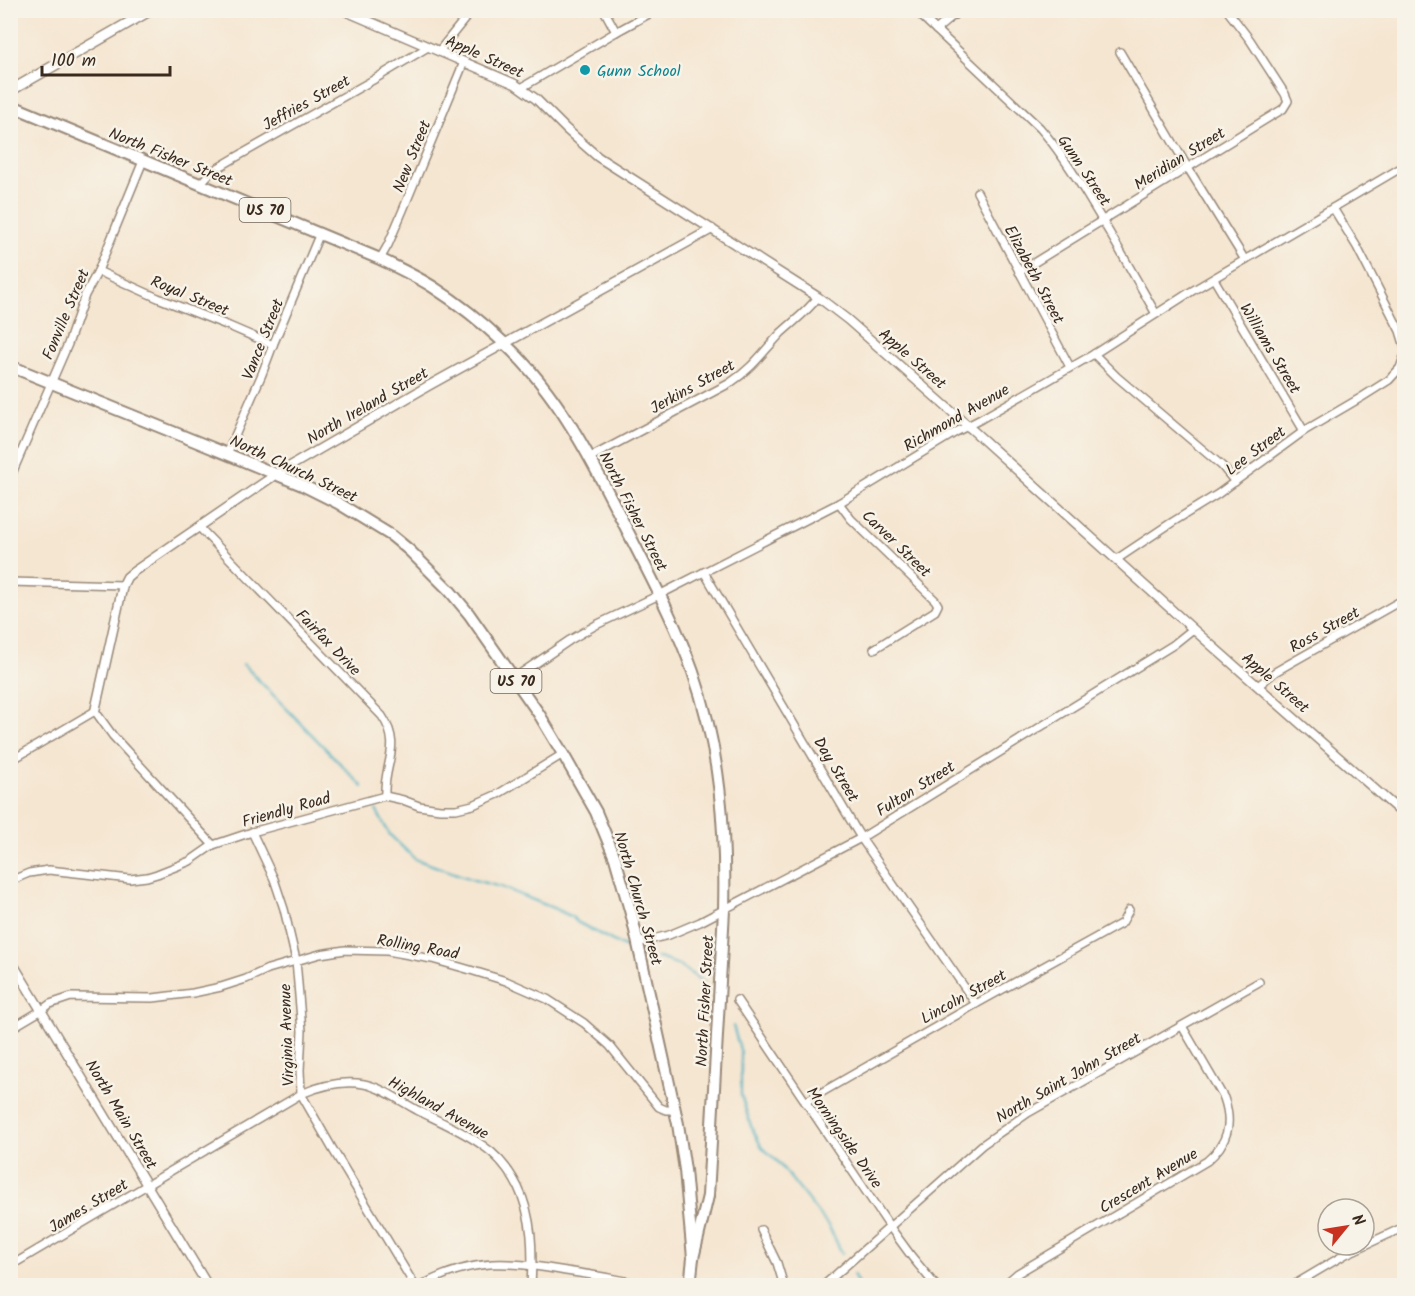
<svg xmlns="http://www.w3.org/2000/svg" width="1415" height="1296" font-family="Kalam,sans-serif">
  <rect width="100%" height="100%" fill="#f7f3e8"/>
  <filter id="ink" filterUnits="userSpaceOnUse"><feTurbulence type="fractalNoise" baseFrequency=".0167" numOctaves="2"/><feDisplacementMap in="SourceGraphic" scale="12" xChannelSelector="R" yChannelSelector="G"/><feConvolveMatrix kernelMatrix="1 2 1 2 8 2 1 2 1" color-interpolation-filters="sRGB"/></filter>
  <filter id="wash" filterUnits="userSpaceOnUse"><feTurbulence type="fractalNoise" baseFrequency=".008" numOctaves="4" result="noise"/><feDisplacementMap in="SourceGraphic" scale="24" xChannelSelector="R" yChannelSelector="G"/><feGaussianBlur stdDeviation="1.35" result="paint"/><feColorMatrix in="noise" values="0 0 0 0 0 0 0 0 0 0 0 0 0 0 0 0 0 1.4 0 .05"/><feComposite in="paint" operator="in"/></filter>
  <g filter="url(#wash)">
    <rect width="100%" height="100%" fill="#f5e6d1"/>
    <g fill="none" stroke-linecap="round" stroke-linejoin="round">
      <g stroke="#44b0c3" stroke-width="2">
        <path d="M 243,664 L 363,787"/>
        <path d="M 376,810 L 390,835 L 415,859 L 474,880 L 501,887 L 558,910 L 572,917 L 577,922 L 628,949"/>
        <path d="M 656,957 L 679,965 L 704,983"/>
        <path d="M 733,1026 L 741,1053 L 741,1095 L 751,1126 L 761,1146 L 778,1162 L 829,1227 L 842,1253"/>
        <path d="M 853,1274 L 859,1286"/>
      </g>
    </g>
  </g>
  <g filter="url(#ink)">
    <g fill="none" stroke-linecap="round" stroke-linejoin="round">
      <defs>
        <g id="minor">
          <path d="M 604,10 L 616,32"/>
          <path d="M 915,10 L 1040,128 C 1061,152 1077,178 1093,205 C 1115,241 1135,277 1156,314"/>
          <path d="M 936,30 L 949,19 L 961,10"/>
          <path d="M 439,51 L 472,10"/>
          <path d="M 1120,52 L 1188,168 L 1245,260"/>
          <path d="M 521,88 L 616,32 L 656,10"/>
          <path d="M 200,184 L 211,172 L 233,159 L 373,80 L 428,47"/>
          <path d="M 977,192 L 1070,367"/>
          <path d="M 1333,208 L 1357,247 L 1400,331 L 1404,344"/>
          <path d="M 380,259 L 388,245 L 403,210 L 464,62"/>
          <path d="M 98,271 L 158,298 L 229,326 L 273,345"/>
          <path d="M 1019,272 L 1268,118 L 1283,109 L 1288,101 L 1285,94 L 1250,40 L 1227,10"/>
          <path d="M 1214,279 L 1304,431"/>
          <path d="M 1094,354 L 1117,377 L 1222,466 L 1235,482"/>
          <path d="M 227,454 L 262,374 L 273,345 L 320,233"/>
          <path d="M 591,457 L 730,383 C 753,368 763,352 781,333 C 794,321 808,311 818,297"/>
          <path d="M 10,478 L 68,344 L 85,295 L 98,271 L 143,161"/>
          <path d="M 839,503 L 851,519 L 935,600 L 938,605 L 935,611 L 874,649"/>
          <path d="M 199,527 L 382,716 C 403,747 383,764 385,796"/>
          <path d="M 1117,559 L 1171,523 L 1218,494 L 1304,431 L 1362,397 L 1389,380 L 1400,368 L 1404,357"/>
          <path d="M 704,572 L 861,838 L 976,1004"/>
          <path d="M 10,582 L 123,585"/>
          <path d="M 514,678 L 570,640 L 596,625 L 659,595 L 839,503 L 956,432 L 981,419 L 1094,354 L 1192,291 L 1404,166"/>
          <path d="M 1258,686 L 1275,672 L 1296,660 L 1404,599"/>
          <path d="M 10,761 L 95,711 L 113,736 L 213,845"/>
          <path d="M 252,832 L 274,879 L 284,909 L 296,960 L 302,1031 L 300,1070 L 301,1094 L 332,1148 L 415,1286"/>
          <path d="M 10,881 L 29,873 L 49,870 L 130,879 L 147,877 L 157,874 L 190,861 L 213,845 L 252,832 L 385,796 L 403,800 L 419,806 L 440,809 L 456,809 L 473,805 L 498,794 L 563,754"/>
          <path d="M 637,943 L 669,935 L 700,922 L 861,838 L 1173,645 L 1193,629"/>
          <path d="M 737,1000 L 890,1227 L 912,1257 L 936,1286"/>
          <path d="M 10,1029 L 42,1010 L 50,1004 L 71,997 L 153,998 L 193,993 L 221,987 L 246,979 L 268,969 L 320,954 L 345,950 L 387,951 L 432,959 L 467,969 L 506,981 L 547,999 L 584,1023 L 610,1046 L 659,1107 L 666,1110 L 675,1110"/>
          <path d="M 805,1102 L 976,1004 L 1122,923 L 1129,910"/>
          <path d="M 761,1230 L 777,1263 L 784,1286"/>
          <path d="M 10,1266 L 301,1094 C 322,1085 342,1080 364,1084 C 383,1088 400,1101 417,1110 C 439,1121 463,1131 482,1145 C 497,1155 510,1171 518,1187 C 533,1218 533,1251 531,1286"/>
          <path d="M 421,1286 C 472,1257 512,1261 566,1271 C 594,1275 622,1280 649,1286"/>
          <path d="M 823,1286 L 982,1145 L 1028,1113 L 1259,982"/>
          <path d="M 1003,1286 L 1018,1273 L 1207,1161 C 1228,1143 1233,1124 1224,1098 L 1182,1026"/>
          <path d="M 1292,1286 L 1346,1254 L 1404,1227"/>
        </g>
        <g id="tertiary">
          <path d="M 343,10 L 515,84 L 536,99 L 566,129 L 598,157 L 818,297 L 848,320 L 968,426 L 1193,629 L 1404,815"/>
          <path d="M 95,711 L 123,585 L 127,577 L 133,572 L 275,475 L 428,386 L 712,229"/>
          <path d="M 10,959 L 208,1286"/>
        </g>
        <path id="secondary" d="M 10,91 L 151,10"/>
        <g id="primary">
          <path d="M 10,105 L 380,259 C 398,268 416,276 433,287 C 458,303 482,322 504,343 C 558,393 591,458 624,524 C 648,572 675,621 693,672 C 720,749 726,829 724,910 L 708,1196 L 693,1258"/>
          <path d="M 10,366 L 227,454 L 302,485 L 338,503 L 392,536 L 409,550 L 450,591 L 469,614 L 539,714 L 563,754 L 596,812 L 615,858 L 632,917 L 678,1124 L 685,1170 L 693,1258 L 690,1286"/>
        </g>
      </defs>
      <use href="#minor" stroke="#988878" stroke-width="10"/>
      <use href="#tertiary" stroke="#988878" stroke-width="11"/>
      <use href="#secondary" stroke="#988878" stroke-width="12"/>
      <use href="#primary" stroke="#988878" stroke-width="14"/>
      <use href="#minor" stroke="#fff" stroke-width="7"/>
      <use href="#tertiary" stroke="#fff" stroke-width="8"/>
      <use href="#secondary" stroke="#fff" stroke-width="9"/>
      <use href="#primary" stroke="#fff" stroke-width="10"/>
    </g>
  </g>
  <circle fill="#0f9aa8" stroke="#f7f3e8" stroke-width="2" cx="585" cy="70" r="6"/>
  <g text-anchor="middle" stroke-width="5" stroke-linejoin="round" paint-order="stroke">
    <g fill="#f7f3e8" stroke="#73665b" stroke-width="1.5">
      <rect x="239.5" y="198" width="51" height="24" rx="4.5"/>
      <rect x="490.5" y="669" width="51" height="24" rx="4.5"/>
    </g>
    <g font-size="15" font-weight="bold" fill="#3b2a1e">
      <text x="265" y="215">US 70</text>
      <text x="516" y="686">US 70</text>
    </g>
    <g font-size="16" fill="#3b2a1e" stroke="#f7f3e8">
      <text transform="translate(485 56) rotate(24)" y="6">Apple Street</text>
      <text transform="translate(306 102) rotate(-29)" y="6">Jeffries Street</text>
      <text transform="translate(171 156) rotate(22)" y="6">North Fisher Street</text>
      <text transform="translate(411 156) rotate(-68)" y="6">New Street</text>
      <text transform="translate(1179 158) rotate(-32)" y="6">Meridian Street</text>
      <text transform="translate(1085 170) rotate(56)" y="6">Gunn Street</text>
      <text transform="translate(1035 274) rotate(62)" y="6">Elizabeth Street</text>
      <text transform="translate(190 295) rotate(22)" y="6">Royal Street</text>
      <text transform="translate(65 314) rotate(-67)" y="6">Fonville Street</text>
      <text transform="translate(262 339) rotate(-68)" y="6">Vance Street</text>
      <text transform="translate(1271 348) rotate(59)" y="6">Williams Street</text>
      <text transform="translate(913 358) rotate(41)" y="6">Apple Street</text>
      <text transform="translate(692 386) rotate(-29)" y="6">Jerkins Street</text>
      <text transform="translate(367 405) rotate(-30)" y="6">North Ireland Street</text>
      <text transform="translate(956 417) rotate(-30)" y="6">Richmond Avenue</text>
      <text transform="translate(1255 450) rotate(-37)" y="6">Lee Street</text>
      <text transform="translate(294 468) rotate(25)" y="6">North Church Street</text>
      <text transform="translate(634 511) rotate(63)" y="6">North Fisher Street</text>
      <text transform="translate(897 543) rotate(44)" y="6">Carver Street</text>
      <text transform="translate(1324 629) rotate(-29)" y="6">Ross Street</text>
      <text transform="translate(329 642) rotate(46)" y="6">Fairfax Drive</text>
      <text transform="translate(1276 682) rotate(41)" y="6">Apple Street</text>
      <text transform="translate(837 769) rotate(59)" y="6">Day Street</text>
      <text transform="translate(915 788) rotate(-32)" y="6">Fulton Street</text>
      <text transform="translate(286 809) rotate(-16)" y="6">Friendly Road</text>
      <text transform="translate(639 898) rotate(74)" y="6">North Church Street</text>
      <text transform="translate(418 946) rotate(10)" y="6">Rolling Road</text>
      <text transform="translate(963 996) rotate(-29)" y="6">Lincoln Street</text>
      <text transform="translate(704 1001) rotate(-87)" y="6">North Fisher Street</text>
      <text transform="translate(286 1035) rotate(-92)" y="6">Virginia Avenue</text>
      <text transform="translate(1068 1077) rotate(-30)" y="6">North Saint John Street</text>
      <text transform="translate(439 1107) rotate(29)" y="6">Highland Avenue</text>
      <text transform="translate(122 1114) rotate(59)" y="6">North Main Street</text>
      <text transform="translate(845 1137) rotate(55)" y="6">Morningside Drive</text>
      <text transform="translate(1148 1180) rotate(-31)" y="6">Crescent Avenue</text>
      <text transform="translate(88 1205) rotate(-31)" y="6">James Street</text>
    </g>
    <g font-size="16" fill="#0d838f" stroke="#f7f3e8" text-anchor="start">
      <text x="597" y="76">Gunn School</text>
    </g>
  </g>
  <rect width="1415" height="1296" fill="none" stroke="#f7f3e8" stroke-width="36"/>
  <g transform="translate(1346 1227) rotate(60)"><circle r="28" fill="#f7f3e8" stroke="#aca397" stroke-width="1.5"/>
  <path d="M0-4.5L10 22L0 15L-10 22Z" fill="#c8321e"/>
  <text y="-9" font-size="16" font-weight="bold" text-anchor="middle" fill="#3b2a1e">N</text>
  </g>
  <path d="M42 66v9h128v-9" fill="none" stroke="#3b2a1e" stroke-width="3"/>
  <text x="51" y="66" font-size="18" fill="#3b2a1e" stroke="#f7f3e8" stroke-width="4.5" paint-order="stroke">100 m</text>
</svg>
